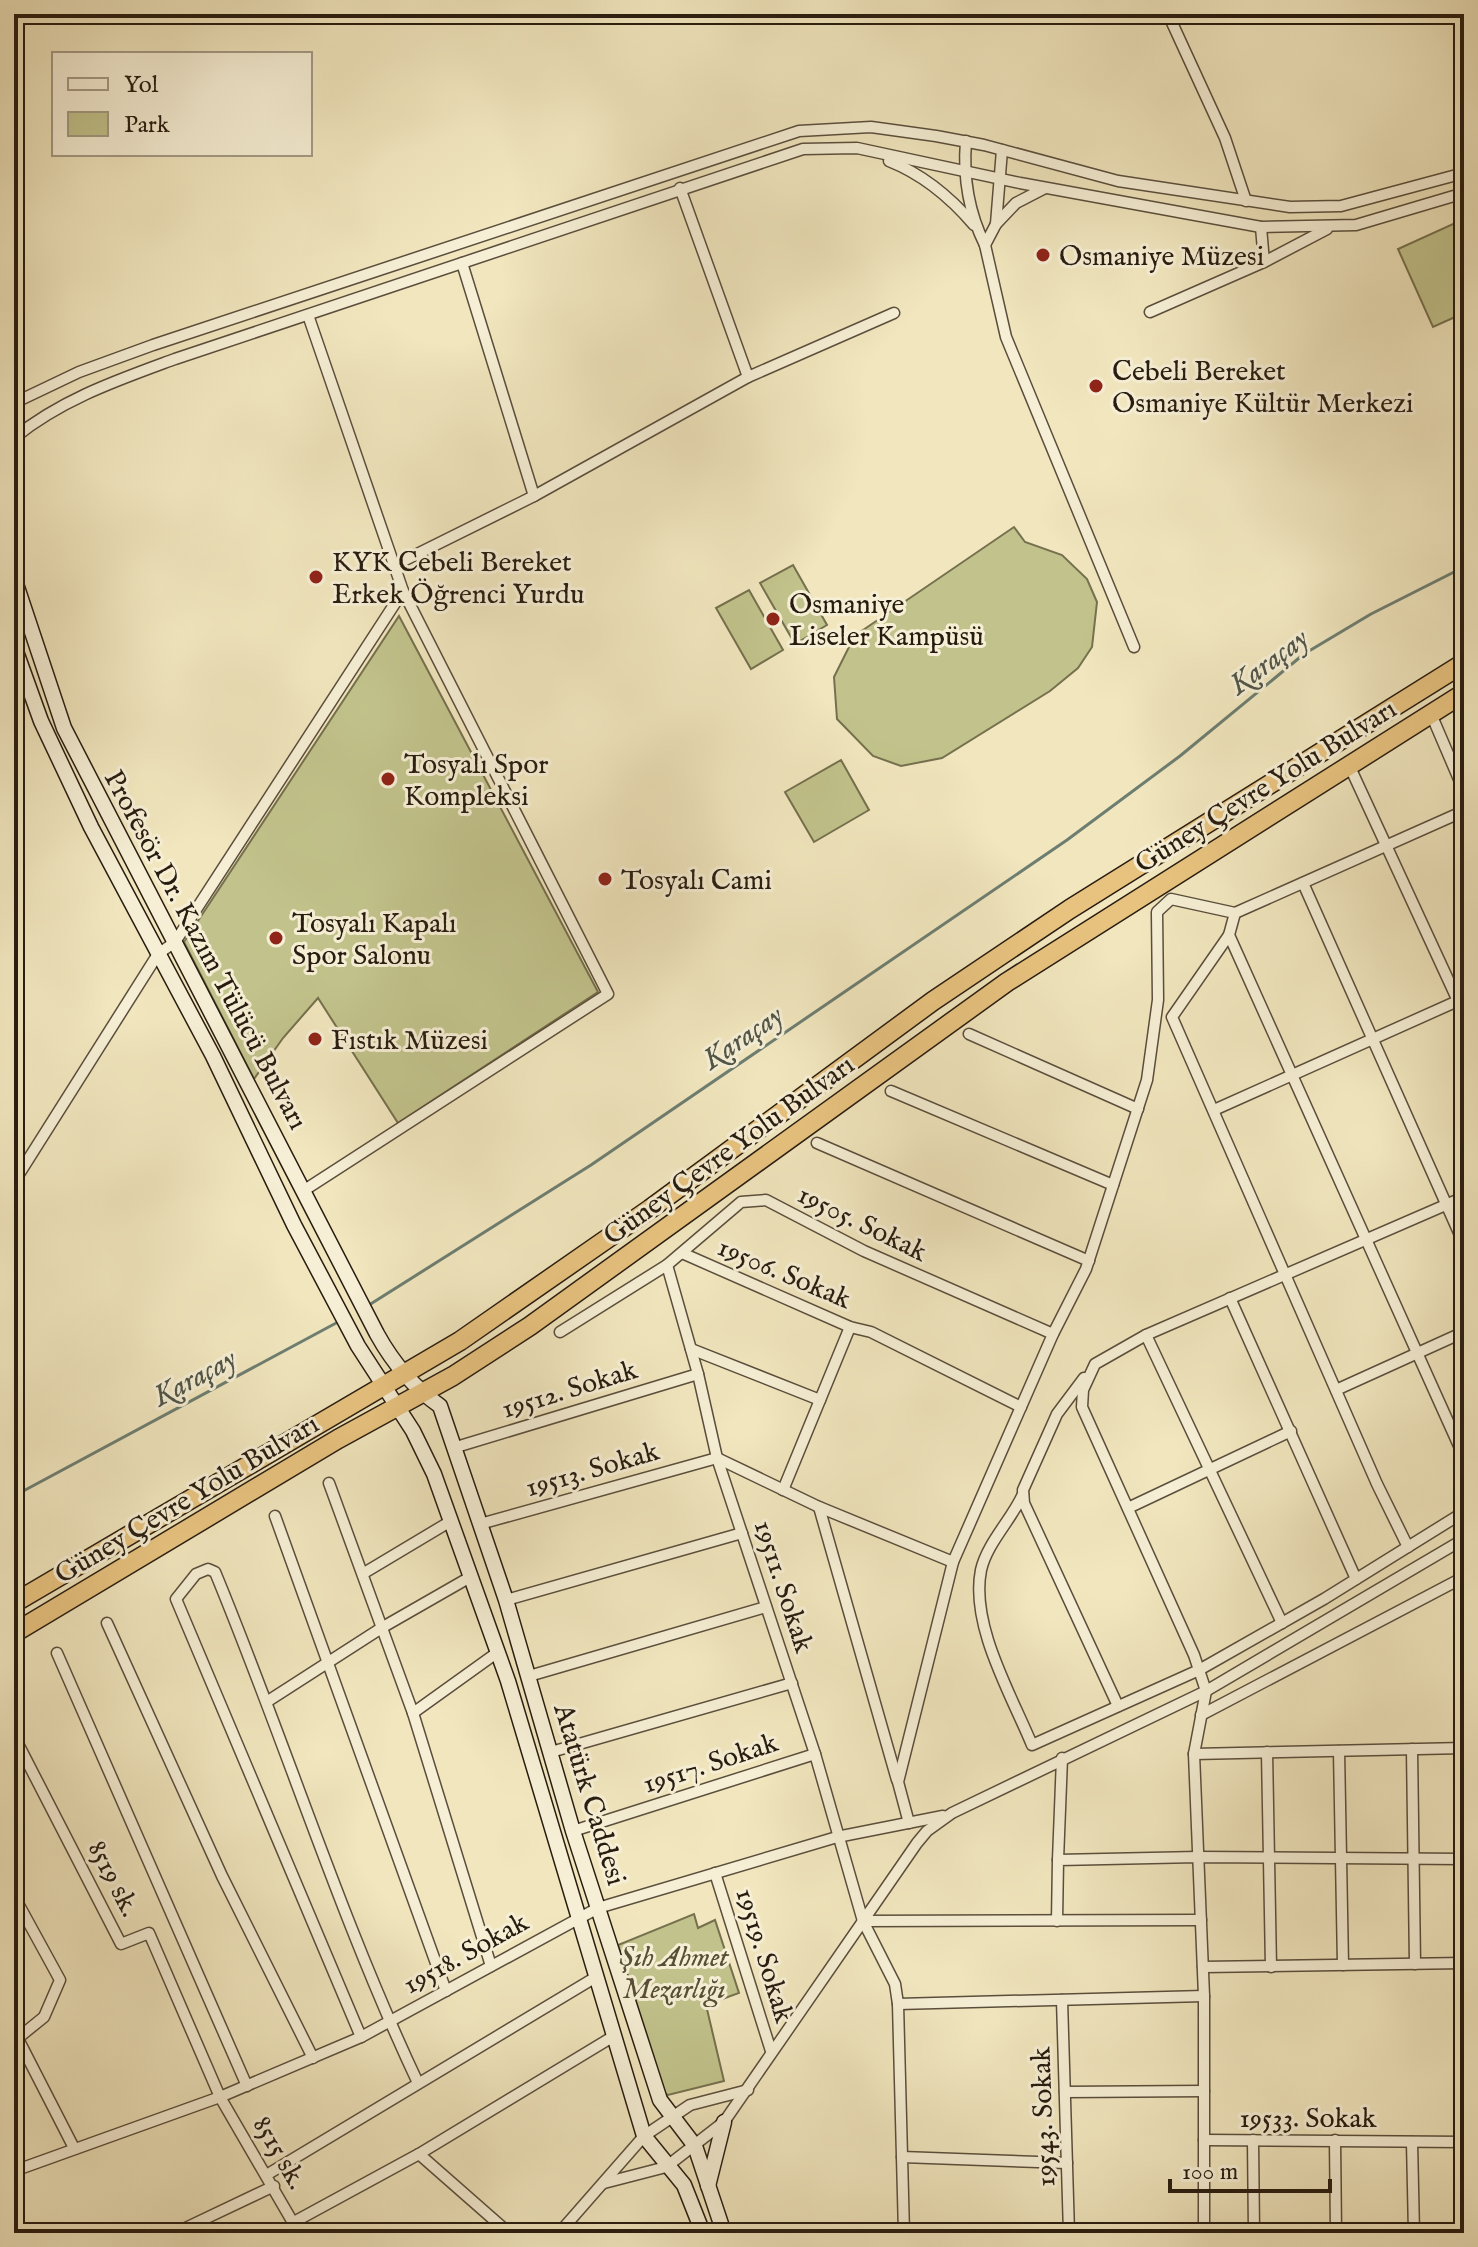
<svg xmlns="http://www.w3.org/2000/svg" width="1478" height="2247" font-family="'IM FELL English',serif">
  <rect width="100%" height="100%" fill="#f1e6be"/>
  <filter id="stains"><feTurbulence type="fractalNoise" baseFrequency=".0025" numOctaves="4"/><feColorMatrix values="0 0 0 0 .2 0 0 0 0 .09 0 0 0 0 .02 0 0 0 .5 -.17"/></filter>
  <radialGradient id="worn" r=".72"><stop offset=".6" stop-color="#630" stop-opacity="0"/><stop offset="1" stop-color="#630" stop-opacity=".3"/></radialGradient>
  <g fill="#c2c38c" stroke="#75704e" stroke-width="2">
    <path d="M 1464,219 L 1464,313 L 1433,327 L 1398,249 Z"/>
    <path d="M 1014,527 L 1025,542 L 1062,555 L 1087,579 L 1097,602 L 1092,647 L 1078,668 L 1050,691 L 942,758 L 901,766 L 873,756 L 837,719 L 834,677 L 849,647 L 844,643 Z"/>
    <path d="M 793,565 L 827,625 L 795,644 L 760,583 Z"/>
    <path d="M 749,590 L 783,650 L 751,669 L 716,608 Z"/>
    <path d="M 399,616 L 598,992 L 398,1123 L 318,998 L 283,1038 L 254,1079 L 184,942 Z"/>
    <path d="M 841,760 L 869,810 L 814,842 L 785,792 Z"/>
    <path d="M 694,1914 L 698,1928 L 715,1920 L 739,1993 L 706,2005 L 724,2081 L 668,2095 L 664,2093 L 618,1945 Z"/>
  </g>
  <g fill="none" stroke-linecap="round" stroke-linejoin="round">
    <g stroke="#6d7e71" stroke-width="3">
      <path d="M 369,1305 L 591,1165 L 1067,840 L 1180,756 L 1304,654 L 1371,614 L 1464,567"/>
      <path d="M 14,1496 L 338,1322"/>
    </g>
    <defs>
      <g id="street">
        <path d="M 1168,14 L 1225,138 L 1246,201"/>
        <path d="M 966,141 C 963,177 969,213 985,245 L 996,224 L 1002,150"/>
        <path d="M 889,161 C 922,174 951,198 974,225"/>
        <path d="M 680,188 L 748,377 L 894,313"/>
        <path d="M 996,224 L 1016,203 L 1045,188"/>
        <path d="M 1261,227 L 1264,262 L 1327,229"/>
        <path d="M 985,245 L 1006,337 L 1134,647"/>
        <path d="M 462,263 L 534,496"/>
        <path d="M 1150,312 L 1264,262"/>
        <path d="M 14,403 L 79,372 L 153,345 L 799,131 L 871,127 L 936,136 L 984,145 L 1118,181 L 1290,207 L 1341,206 L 1464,173"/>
        <path d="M 14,438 C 62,399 118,380 175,359 L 803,149 L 857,148 L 1020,183 L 1261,227 L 1356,225 L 1464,193"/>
        <path d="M 393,566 L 534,496 L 748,377"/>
        <path d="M 1431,714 L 1464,791"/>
        <path d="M 1349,765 L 1464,1014"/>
        <path d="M 1303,883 L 1464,1244"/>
        <path d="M 1235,913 L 1229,935 L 1464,1457"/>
        <path d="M 1229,935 L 1172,1017 L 1377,1484 L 1408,1547"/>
        <path d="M 969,1034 L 1138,1109"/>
        <path d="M 891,1091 L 1113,1185"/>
        <path d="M 1214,1110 L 1462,999"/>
        <path d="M 817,1143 L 1089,1261"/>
        <path d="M 14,1182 L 158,954 L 175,942 L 403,591"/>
        <path d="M 303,1191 L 608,994 L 403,591 L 308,315"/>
        <path d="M 682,1253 L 850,1327 L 871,1332 L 1021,1407"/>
        <path d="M 667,1265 L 698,1374 L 717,1458 L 815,1754 L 863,1921 L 895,1984 L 898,2004 L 1204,1996"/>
        <path d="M 1230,1298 L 1356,1579"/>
        <path d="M 560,1332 L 667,1265 L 741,1202 L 766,1200 L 864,1251 L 1053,1334"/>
        <path d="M 1146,1335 L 1282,1623"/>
        <path d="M 691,1349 L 820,1400"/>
        <path d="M 1084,1378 L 1057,1414 L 1023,1490 L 1024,1503 L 1118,1706"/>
        <path d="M 1336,1390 L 1464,1332"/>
        <path d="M 453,1448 L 698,1374"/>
        <path d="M 329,1483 L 413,1713 L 491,1966"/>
        <path d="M 783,1490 L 850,1327"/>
        <path d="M 1023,1494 C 1012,1519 987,1543 981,1570 C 970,1625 1011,1694 1032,1745 L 1199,1670 L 1324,1599 L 1464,1512"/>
        <path d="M 819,1507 L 897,1780"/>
        <path d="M 1128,1508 L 1291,1431"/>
        <path d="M 275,1516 L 446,1991"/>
        <path d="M 480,1524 L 717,1458 L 819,1507 L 953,1562"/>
        <path d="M 364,1573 L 451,1521"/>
        <path d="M 506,1600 L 742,1533"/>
        <path d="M 107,1623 L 222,1876 L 313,2058"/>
        <path d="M 57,1653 L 247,2086"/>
        <path d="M 529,1676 L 766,1607"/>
        <path d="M 268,1701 L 383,1627 L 472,1576"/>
        <path d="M 413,1713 L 498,1652"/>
        <path d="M 1201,1715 L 1464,1577"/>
        <path d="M 14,1736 L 121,1944 L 149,1933 L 220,2097 L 299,2233"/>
        <path d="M 1412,1749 L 1415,1964"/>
        <path d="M 1339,1751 L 1343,1965"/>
        <path d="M 551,1752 L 792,1683"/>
        <path d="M 1267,1752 L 1271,1967"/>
        <path d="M 1194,1754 L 1464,1748"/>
        <path d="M 909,1823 L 898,1782 L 953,1562 L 1053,1334 L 1086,1269 L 1147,1080 L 1158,1000 L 1157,912 L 1171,899 L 1235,913 L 1464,811"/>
        <path d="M 573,1831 L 815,1754"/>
        <path d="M 1058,1860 L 1062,1758"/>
        <path d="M 715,1873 L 771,2051"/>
        <path d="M 14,1896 L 60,1980 L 44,2017 L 18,2038"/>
        <path d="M 863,1921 L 1201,1920"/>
        <path d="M 1057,1921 L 1058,1860 L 1198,1857 L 1464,1859"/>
        <path d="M 1203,1967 L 1464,1963"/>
        <path d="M 1062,2000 L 1069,2233"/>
        <path d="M 898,2004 L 904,2233"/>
        <path d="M 14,2031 L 74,2148"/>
        <path d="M 361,2037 L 176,1599 L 196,1574 L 208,1569 L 215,1572 C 285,1741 340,1918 418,2083"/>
        <path d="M 1065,2092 L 1204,2091"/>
        <path d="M 1204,2140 L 1464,2142"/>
        <path d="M 1253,2140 L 1254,2233"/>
        <path d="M 1335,2140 L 1336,2233"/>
        <path d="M 1412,2142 L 1414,2233"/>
        <path d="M 419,2154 L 509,2233"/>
        <path d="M 902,2157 L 1067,2163"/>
        <path d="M 14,2171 L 220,2097 L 361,2037 L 598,1908 L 837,1837 L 943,1816"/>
        <path d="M 268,2174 L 596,1977"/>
        <path d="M 604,2183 L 666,2167 L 724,2122 L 917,1843 L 927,1831 L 952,1813 L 1206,1691 L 1464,1539"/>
        <path d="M 294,2222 L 419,2154 L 614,2036"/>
        <path d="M 175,2233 L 274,2186"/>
        <path d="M 559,2233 L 644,2136 L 690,2105 L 748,2090"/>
        <path d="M 1204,2233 L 1204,1996 L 1194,1754 L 1206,1691 L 1194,1655 L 1082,1407 L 1083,1390 L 1095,1364 L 1146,1335 L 1464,1197"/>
      </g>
      <g id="secondary">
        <path d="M 14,578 L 64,728 L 377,1334 C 393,1363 413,1387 440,1406 L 506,1600 L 573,1831 L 660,2100 L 695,2146 L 724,2233"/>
        <path d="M 14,646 L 41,721 L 91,827 L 213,1056 L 294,1225 L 358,1346 L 413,1431 L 434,1474 L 508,1681 L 644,2136 L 684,2185 L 703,2233"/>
        <path d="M 708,2186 L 724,2122"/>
      </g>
      <g id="highway">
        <path d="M 14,1603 L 460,1341 L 650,1209 L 933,1001 L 1070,909 L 1464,663"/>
        <path d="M 14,1633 L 338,1439 L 453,1376 L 530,1326 L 1007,982 L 1464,693"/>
      </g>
    </defs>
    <use href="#street" stroke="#5a4e3c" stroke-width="13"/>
    <use href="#secondary" stroke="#281c10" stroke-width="17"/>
    <use href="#highway" stroke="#281c10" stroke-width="21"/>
    <use href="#street" stroke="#f6efd5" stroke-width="10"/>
    <use href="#secondary" stroke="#f6efd5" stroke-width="14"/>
    <use href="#highway" stroke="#e8c37f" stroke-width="18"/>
  </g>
  <g fill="#8f2418" stroke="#f6efd5" stroke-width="3">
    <circle cx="1043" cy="255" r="8"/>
    <circle cx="1096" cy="386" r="8"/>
    <circle cx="316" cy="577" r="8"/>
    <circle cx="773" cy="619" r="8"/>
    <circle cx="388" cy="779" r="8"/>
    <circle cx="605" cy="879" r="8"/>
    <circle cx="276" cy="938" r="8"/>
    <circle cx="315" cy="1039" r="8"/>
  </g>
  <g text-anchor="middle" stroke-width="6" stroke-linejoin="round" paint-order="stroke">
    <g font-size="28" fill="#281c10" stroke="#f6efd5" text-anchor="start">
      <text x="1059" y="265">Osmaniye Müzesi</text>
      <text x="1112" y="380">Cebeli Bereket<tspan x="1112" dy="32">Osmaniye Kültür Merkezi</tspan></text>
      <text x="332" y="571">KYK Cebeli Bereket<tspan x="332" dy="32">Erkek Öğrenci Yurdu</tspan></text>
      <text x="789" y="613">Osmaniye<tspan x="789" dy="32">Liseler Kampüsü</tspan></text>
      <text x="404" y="773">Tosyalı Spor<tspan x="404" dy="32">Kompleksi</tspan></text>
      <text x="621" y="889">Tosyalı Cami</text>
      <text x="292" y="932">Tosyalı Kapalı<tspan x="292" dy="32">Spor Salonu</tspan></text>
      <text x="331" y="1049">Fıstık Müzesi</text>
    </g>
    <g font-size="28" fill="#281c10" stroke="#f6efd5">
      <text transform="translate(1265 785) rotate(-32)" y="10">Güney Çevre Yolu Bulvarı</text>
      <text transform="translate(207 949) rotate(62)" y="10">Profesör Dr. Kazım Tülücü Bulvarı</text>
      <text transform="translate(728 1149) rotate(-36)" y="10">Güney Çevre Yolu Bulvarı</text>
      <text transform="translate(863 1222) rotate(26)" y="10">19505. Sokak</text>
      <text transform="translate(785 1272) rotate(23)" y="10">19506. Sokak</text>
      <text transform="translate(569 1388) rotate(-17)" y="10">19512. Sokak</text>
      <text transform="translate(592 1468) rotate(-16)" y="10">19513. Sokak</text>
      <text transform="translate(186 1498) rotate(-31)" y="10">Güney Çevre Yolu Bulvarı</text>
      <text transform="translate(785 1586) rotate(72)" y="10">19511. Sokak</text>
      <text transform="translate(710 1762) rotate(-18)" y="10">19517. Sokak</text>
      <text transform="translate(591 1794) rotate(73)" y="10">Atatürk Caddesi</text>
      <text transform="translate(115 1878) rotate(63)" y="10">8519 sk.</text>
      <text transform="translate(465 1952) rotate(-29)" y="10">19518. Sokak</text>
      <text transform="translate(766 1955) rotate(73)" y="10">19519. Sokak</text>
      <text transform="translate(1042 2117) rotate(-92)" y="10">19543. Sokak</text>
      <text x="1308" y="2127">19533. Sokak</text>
      <text transform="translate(281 2152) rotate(60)" y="10">8515 sk.</text>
    </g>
    <g font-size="28" font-style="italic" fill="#564e35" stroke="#f6efd5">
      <text x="674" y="1966">Şıh Ahmet<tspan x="674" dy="32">Mezarlığı</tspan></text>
    </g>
    <g font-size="30" font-style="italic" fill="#505549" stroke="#f6efd5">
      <text transform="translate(1268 661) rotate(-36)" y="10">Karaçay</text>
      <text transform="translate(742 1037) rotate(-34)" y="10">Karaçay</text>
      <text transform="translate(194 1377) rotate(-28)" y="10">Karaçay</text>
    </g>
  </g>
  <rect width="1478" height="2247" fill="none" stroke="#f1e6be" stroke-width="48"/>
  <rect x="16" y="16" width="1446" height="2215" fill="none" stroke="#281c10" stroke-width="4"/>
  <rect x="24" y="24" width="1430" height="2199" fill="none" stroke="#281c10" stroke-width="2"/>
  <rect x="52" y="52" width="260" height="104" fill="#f6efd5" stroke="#a49b86" stroke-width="2"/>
  <rect x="68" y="78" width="40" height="12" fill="#f6efd5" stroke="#a49b86" stroke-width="2"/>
  <text x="124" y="92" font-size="24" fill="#281c10">Yol</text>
  <rect x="68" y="112" width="40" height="24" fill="#c2c38c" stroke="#a49b86" stroke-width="2"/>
  <text x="124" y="132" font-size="24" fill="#281c10">Park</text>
  <path d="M1170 2179v12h160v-12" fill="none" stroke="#281c10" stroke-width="4"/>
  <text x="1182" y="2179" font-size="24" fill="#281c10" stroke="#f6efd5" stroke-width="6" paint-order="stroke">100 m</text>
  <rect width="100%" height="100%" filter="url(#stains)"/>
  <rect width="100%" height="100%" fill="url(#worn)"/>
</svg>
